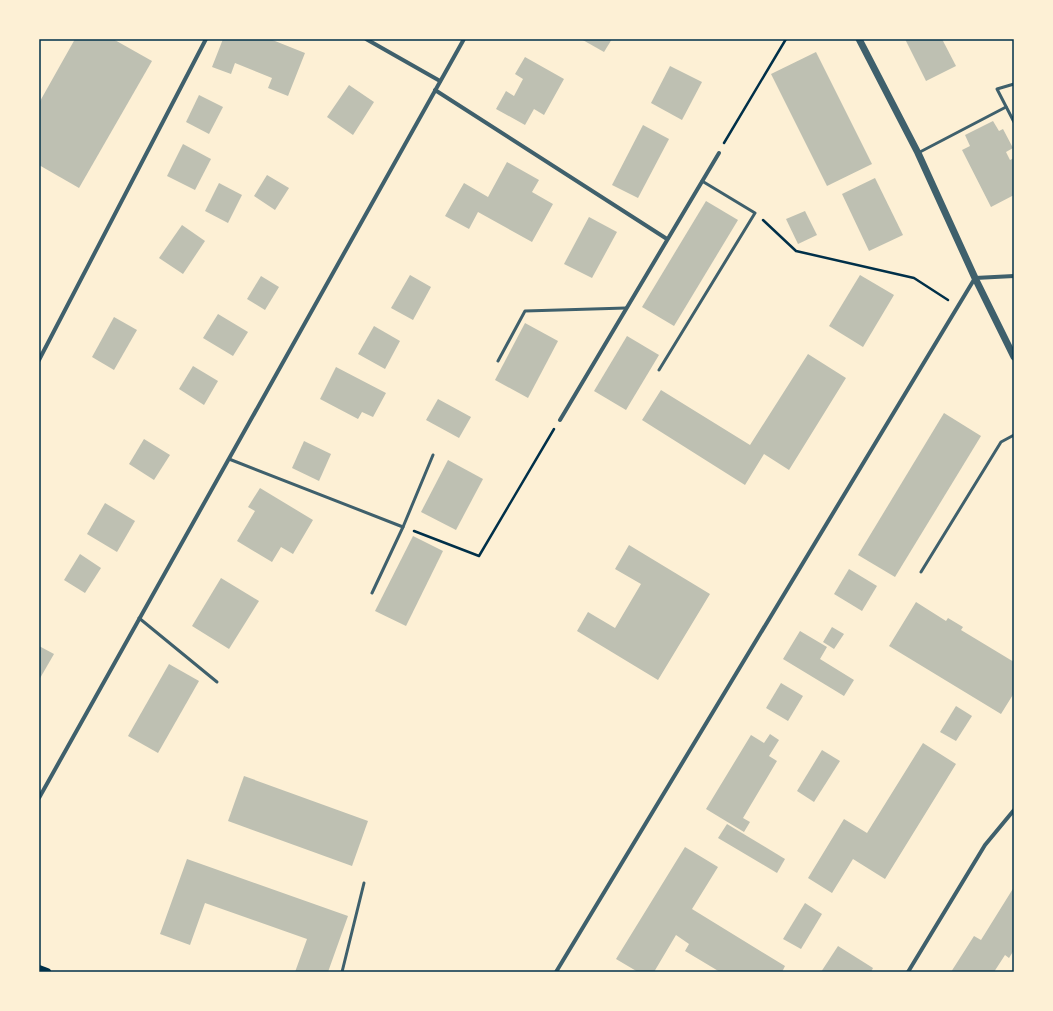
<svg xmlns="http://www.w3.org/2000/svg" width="1053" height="1011" font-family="'Times New Roman',serif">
  <rect width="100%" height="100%" fill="#fdf0d5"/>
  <g fill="#bec0b2">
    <path d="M 75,39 L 113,39 L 152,61 L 79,188 L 39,165 L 39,103 Z"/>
    <path d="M 223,39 L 270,39 L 305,53 L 288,96 L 268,88 L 272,78 L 235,63 L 231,74 L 212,67 Z"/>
    <path d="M 581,39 L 612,39 L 604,52 Z"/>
    <path d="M 905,39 L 942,39 L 956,66 L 926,81 Z"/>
    <path d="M 816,52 L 872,164 L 827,186 L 771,74 Z"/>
    <path d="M 525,57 L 564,79 L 544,115 L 534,109 L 525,125 L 496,109 L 506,91 L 514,96 L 523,79 L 515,74 Z"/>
    <path d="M 670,66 L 702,82 L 682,120 L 651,103 Z"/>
    <path d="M 349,85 L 374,102 L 353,135 L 327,117 Z"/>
    <path d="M 199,95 L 223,107 L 209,134 L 186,122 Z"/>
    <path d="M 993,121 L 999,131 L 1003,129 L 1013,148 L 1006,152 L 1010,160 L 1014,158 L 1014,195 L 991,207 L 962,150 L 970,146 L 965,135 Z"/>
    <path d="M 643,125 L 669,139 L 638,198 L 612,185 Z"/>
    <path d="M 183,144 L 211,159 L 195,190 L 167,176 Z"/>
    <path d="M 507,162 L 539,180 L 532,192 L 553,204 L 532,242 L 478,212 L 469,229 L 445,216 L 464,183 L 488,197 Z"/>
    <path d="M 267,175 L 289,188 L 275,210 L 254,196 Z"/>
    <path d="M 875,178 L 903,235 L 869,251 L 842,194 Z"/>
    <path d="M 219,183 L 242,195 L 228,223 L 205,211 Z"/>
    <path d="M 706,201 L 738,220 L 674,326 L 642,307 Z"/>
    <path d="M 805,211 L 817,235 L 798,244 L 786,219 Z"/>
    <path d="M 589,217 L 617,232 L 592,278 L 564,264 Z"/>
    <path d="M 182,225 L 205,241 L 183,274 L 159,258 Z"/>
    <path d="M 410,275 L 431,287 L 413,320 L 391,308 Z"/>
    <path d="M 860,275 L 894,295 L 863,347 L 829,326 Z"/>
    <path d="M 261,276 L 279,287 L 265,310 L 247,299 Z"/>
    <path d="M 218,314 L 248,332 L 233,356 L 203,338 Z"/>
    <path d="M 114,317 L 137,330 L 114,370 L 92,357 Z"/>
    <path d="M 525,323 L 558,341 L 528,398 L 495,380 Z"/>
    <path d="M 374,326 L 400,341 L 385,369 L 358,354 Z"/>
    <path d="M 627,336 L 659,355 L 626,410 L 594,391 Z"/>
    <path d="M 808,354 L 846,378 L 789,470 L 764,454 L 745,485 L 642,420 L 661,390 L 750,445 Z"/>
    <path d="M 193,366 L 218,381 L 204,405 L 179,389 Z"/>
    <path d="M 336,367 L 386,393 L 373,417 L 362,412 L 358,419 L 320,399 Z"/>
    <path d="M 438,399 L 471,417 L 459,438 L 426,420 Z"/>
    <path d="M 944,413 L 981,436 L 895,577 L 858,555 Z"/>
    <path d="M 144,439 L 170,455 L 154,480 L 129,464 Z"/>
    <path d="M 304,441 L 331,454 L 319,481 L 292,468 Z"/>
    <path d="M 448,460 L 483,479 L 456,530 L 421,512 Z"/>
    <path d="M 260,488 L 313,520 L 293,554 L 281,547 L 272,562 L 237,541 L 255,511 L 248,507 Z"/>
    <path d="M 105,503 L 135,521 L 117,552 L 87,534 Z"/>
    <path d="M 413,536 L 443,551 L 406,626 L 375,611 Z"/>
    <path d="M 629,545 L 710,594 L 658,680 L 577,631 L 588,612 L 615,628 L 641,584 L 615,569 Z"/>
    <path d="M 80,554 L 101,568 L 85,593 L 64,580 Z"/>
    <path d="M 849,569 L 877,586 L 862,611 L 834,594 Z"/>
    <path d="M 221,578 L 259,601 L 229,649 L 192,626 Z"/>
    <path d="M 916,602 L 946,621 L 948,618 L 963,627 L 961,630 L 1014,662 L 1014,693 L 1001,714 L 889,646 Z"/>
    <path d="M 832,627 L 844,634 L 834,649 L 823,642 Z"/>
    <path d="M 800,631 L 827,647 L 820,659 L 854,680 L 844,696 L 783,659 Z"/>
    <path d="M 39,646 L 54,654 L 39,680 Z"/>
    <path d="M 169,664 L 199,681 L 158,753 L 128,736 Z"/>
    <path d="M 781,683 L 803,696 L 788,721 L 766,708 Z"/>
    <path d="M 956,706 L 972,716 L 956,741 L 940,732 Z"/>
    <path d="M 770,734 L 779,740 L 769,756 L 777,761 L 743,818 L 750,822 L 744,832 L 706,809 L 751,735 L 764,743 Z"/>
    <path d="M 923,743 L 956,764 L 885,879 L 853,859 L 832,893 L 808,878 L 844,819 L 867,833 Z"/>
    <path d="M 822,750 L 840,761 L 814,802 L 797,791 Z"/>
    <path d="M 244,776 L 368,821 L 352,866 L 228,821 Z"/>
    <path d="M 727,824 L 785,859 L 777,873 L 718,838 Z"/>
    <path d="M 685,847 L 718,867 L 692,909 L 785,966 L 782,972 L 720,972 L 685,951 L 689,944 L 676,935 L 654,972 L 638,972 L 616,959 Z"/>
    <path d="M 187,859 L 348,916 L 328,972 L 295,972 L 307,939 L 205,903 L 190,945 L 160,934 Z"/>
    <path d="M 1014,887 L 1014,950 L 1009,958 L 1005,955 L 994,972 L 951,972 L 974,936 L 981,940 Z"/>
    <path d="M 805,903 L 822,914 L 801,949 L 783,939 Z"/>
    <path d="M 838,946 L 873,968 L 871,972 L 821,972 Z"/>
  </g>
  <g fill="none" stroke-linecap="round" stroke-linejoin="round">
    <g stroke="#003049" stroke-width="2.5">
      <path d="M 724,143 L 786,39"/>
      <path d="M 763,220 L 796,251 L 914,278 L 948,300"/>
      <path d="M 414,531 L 479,556 L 554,429"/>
    </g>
    <g stroke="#3f606c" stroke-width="3">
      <path d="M 1014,84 L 997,89 L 1014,122"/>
      <path d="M 918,153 L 1006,107"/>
      <path d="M 498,361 L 525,311 L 626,308"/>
      <path d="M 659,370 L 755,213 L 702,181"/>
      <path d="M 229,459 L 403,527"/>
      <path d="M 921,572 L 1001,442 L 1014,435"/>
      <path d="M 372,593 L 403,527 L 433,455"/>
      <path d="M 139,618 L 217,682"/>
      <path d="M 342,972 L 364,883"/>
    </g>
    <g stroke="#3f606c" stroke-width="4">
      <path d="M 366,39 L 440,81"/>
      <path d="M 435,90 L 667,239"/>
      <path d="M 39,360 L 206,39"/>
      <path d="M 560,420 L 719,153"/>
      <path d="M 39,798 L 464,39"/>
      <path d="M 556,972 L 975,278 L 1014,276"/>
      <path d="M 908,972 L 985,845 L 1014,810"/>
    </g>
    <path stroke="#3f606c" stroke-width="7" d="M 859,39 L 918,153 L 975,278 L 1014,357"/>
    <path stroke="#003049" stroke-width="8" d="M 39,969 L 47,972"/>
  </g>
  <rect width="1053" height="1011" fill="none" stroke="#fdf0d5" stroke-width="80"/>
  <rect x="40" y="40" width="973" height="931" fill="none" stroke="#003049" stroke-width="1.5"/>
</svg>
